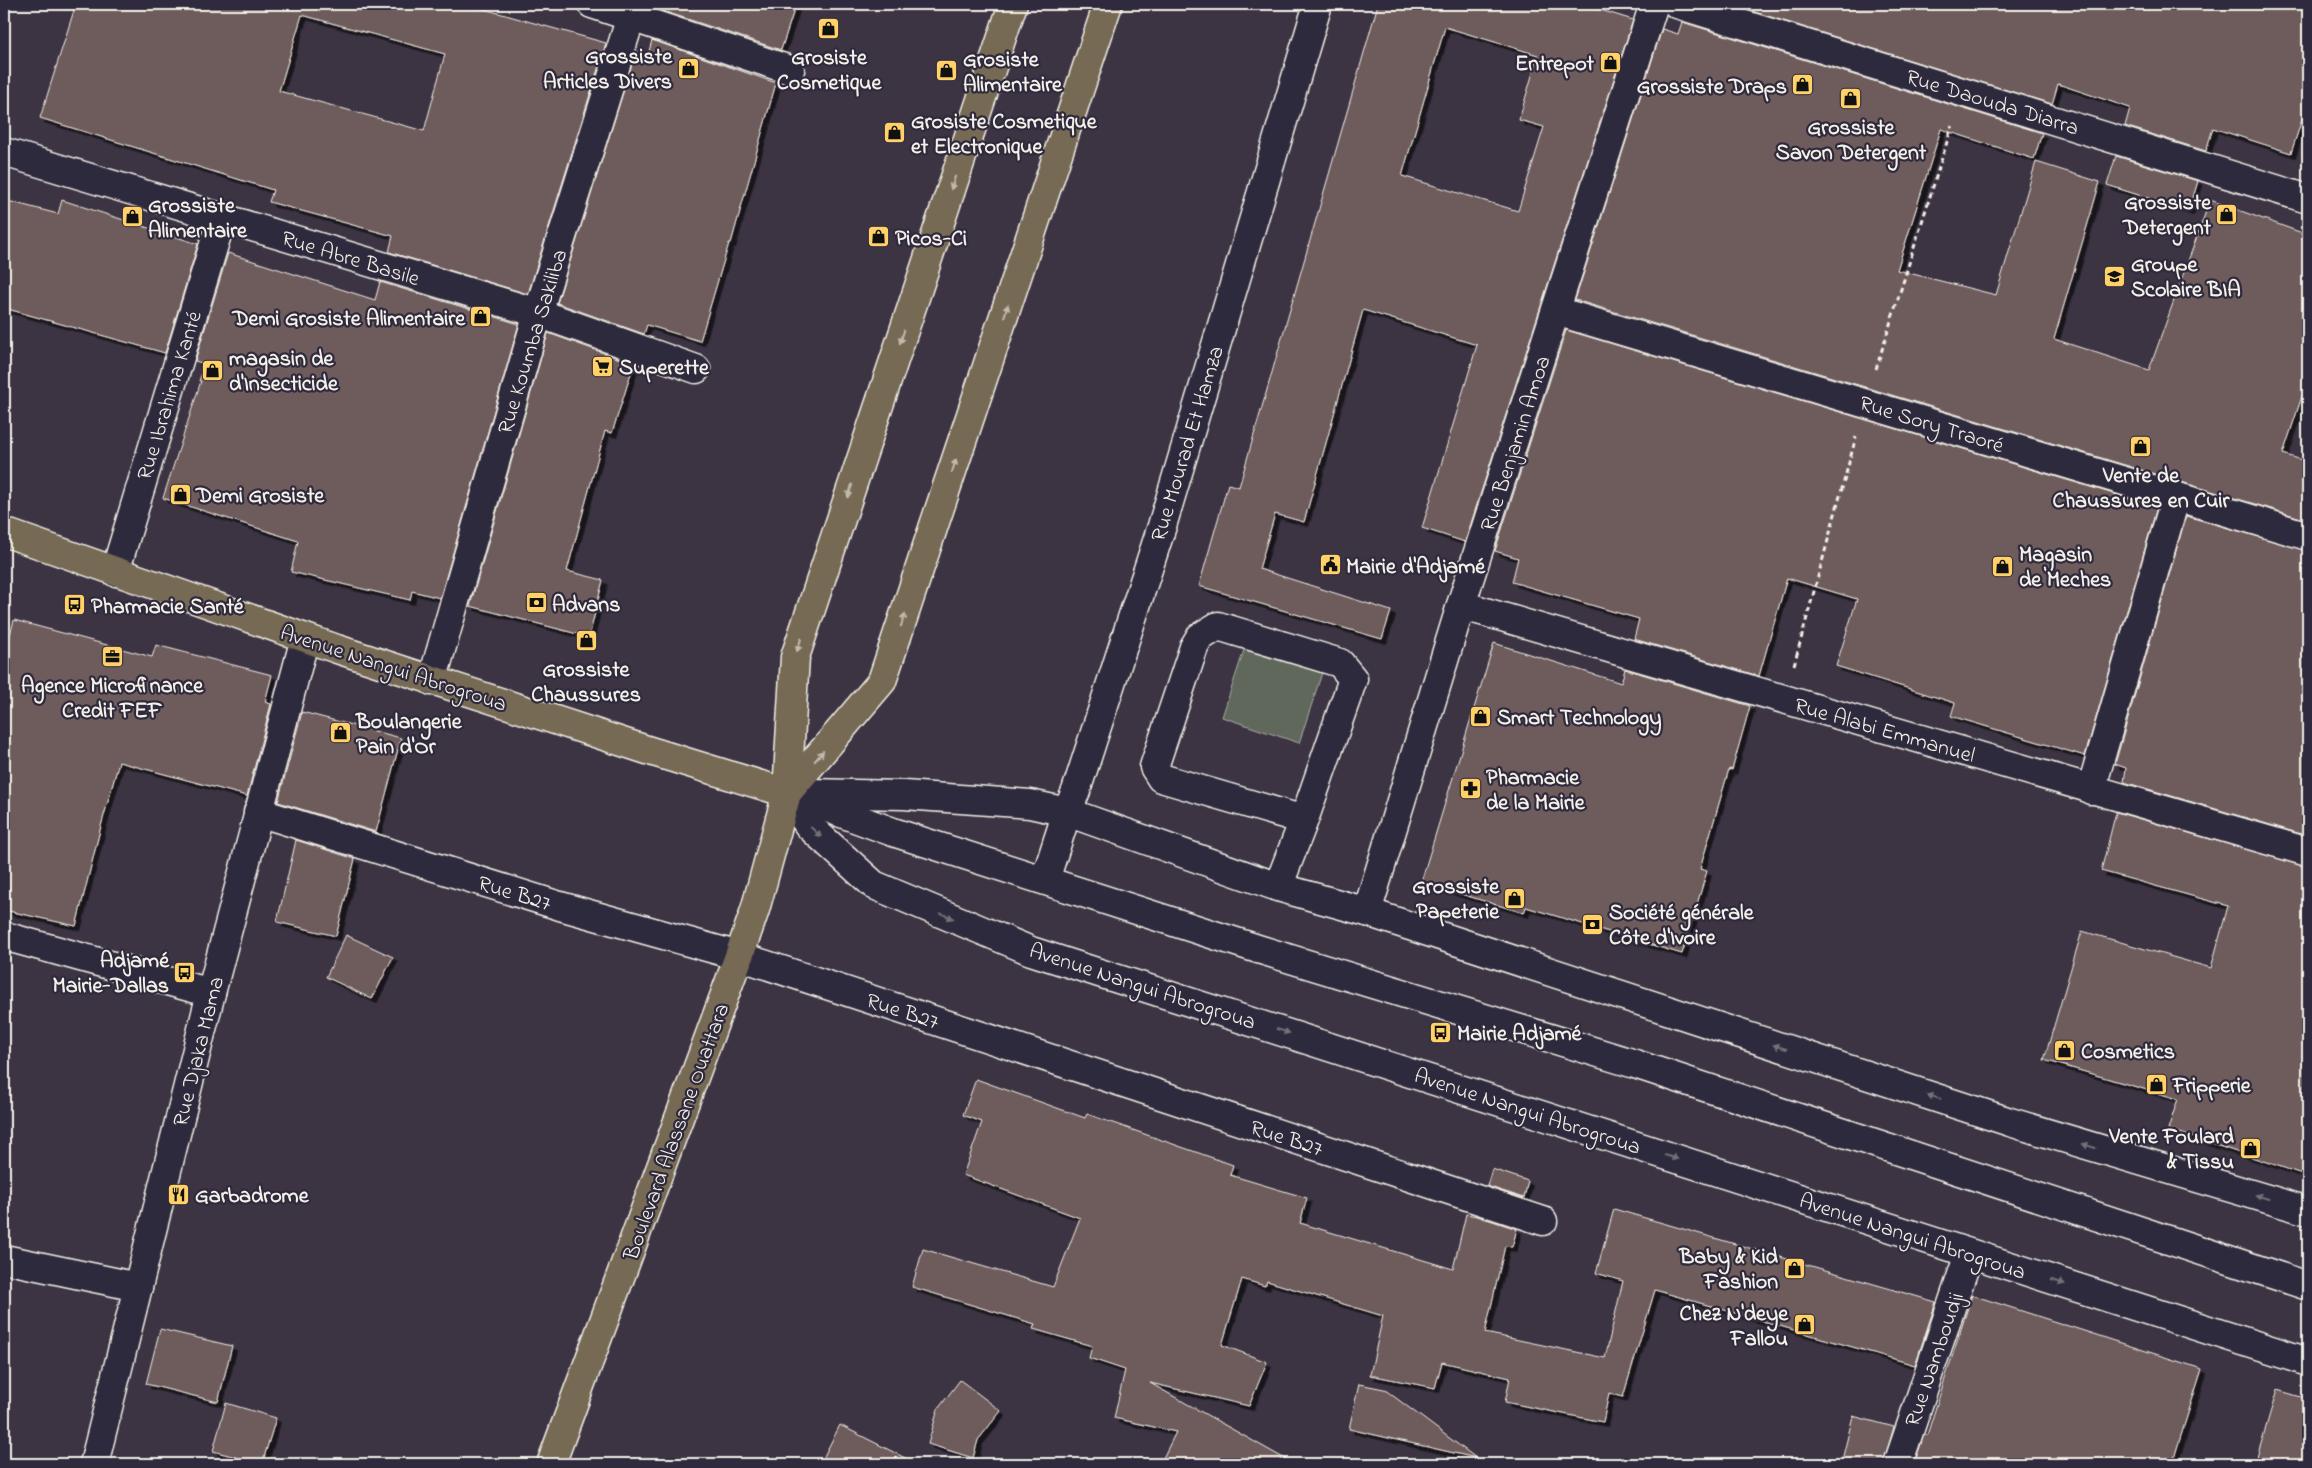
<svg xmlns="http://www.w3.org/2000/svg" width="2312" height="1468" font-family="'Indie Flower',sans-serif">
  <defs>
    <filter id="shadow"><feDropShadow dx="4.5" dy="4.5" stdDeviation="0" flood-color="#0009"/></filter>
  </defs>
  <rect width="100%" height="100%" fill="#3c3443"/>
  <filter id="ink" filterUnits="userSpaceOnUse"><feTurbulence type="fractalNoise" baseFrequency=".02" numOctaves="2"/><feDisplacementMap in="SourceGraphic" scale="10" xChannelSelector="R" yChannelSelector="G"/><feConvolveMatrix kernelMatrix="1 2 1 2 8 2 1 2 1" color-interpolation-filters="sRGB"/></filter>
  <g filter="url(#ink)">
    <path fill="#60685c" stroke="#aaaca2" d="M 1245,647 L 1322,673 L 1299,743 L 1222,717 Z"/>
    <g fill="#6e5b5b" stroke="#f4f1e8" fill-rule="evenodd" filter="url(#shadow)">
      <path d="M 76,4 L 466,4 L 606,43 L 528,294 L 389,252 L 393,236 L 269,202 L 273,190 L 40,118 ZM 302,15 L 445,54 L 424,131 L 279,91 Z"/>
      <path d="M 662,4 L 796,4 L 781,50 L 660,10 Z"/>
      <path d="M 1378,4 L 1581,4 L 1633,20 L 1465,542 L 1422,528 L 1477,345 L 1363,310 L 1304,522 L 1275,514 L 1259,569 L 1391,611 L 1382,639 L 1199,586 L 1228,484 L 1239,487 ZM 1445,27 L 1538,55 L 1519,120 L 1544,127 L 1518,211 L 1402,176 Z"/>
      <path d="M 1729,4 L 2308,4 L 2308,101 L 2291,153 L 2213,128 L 2206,151 L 2125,126 L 2130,108 L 2058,84 L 2052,104 Z"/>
      <path d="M 1682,22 L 2042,133 L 2034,159 L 1941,129 L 1897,270 L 1996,295 L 2036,162 L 2100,182 L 2054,339 L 2149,370 L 2210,200 L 2308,235 L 2308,378 L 2283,454 L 2308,462 L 2308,520 L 1575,300 L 1662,29 L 1678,34 Z"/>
      <path d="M 652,40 L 776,83 L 731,243 L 729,243 L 700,341 L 647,325 L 644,334 L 557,303 L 636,51 L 648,55 Z"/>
      <path d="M 2116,156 L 2198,181 L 2189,211 L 2107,185 Z"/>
      <path d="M 4,200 L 58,214 L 62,200 L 198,244 L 165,353 L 4,308 Z"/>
      <path d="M 228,253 L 375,300 L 380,282 L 519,324 L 440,598 L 412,591 L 410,600 L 291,572 L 298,541 L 163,498 L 201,381 L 199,381 L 205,364 L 195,361 Z"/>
      <path d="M 1566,330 L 2157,507 L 2085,756 L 1951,716 L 1955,703 L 1836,666 L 1857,599 L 1787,578 L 1759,676 L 1634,639 L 1639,619 L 1512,582 L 1518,558 L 1495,551 Z"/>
      <path d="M 548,333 L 634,364 L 612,433 L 605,431 L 567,571 L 603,580 L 589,637 L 470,606 Z"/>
      <path d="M 2186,516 L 2308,551 L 2308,836 L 2124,782 L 2126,768 L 2115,764 Z"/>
      <path d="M 14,620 L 152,657 L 156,645 L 272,675 L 265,702 L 271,704 L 247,796 L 119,762 L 101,826 L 76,926 L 4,910 L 4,658 Z"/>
      <path d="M 1494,643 L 1621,683 L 1625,669 L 1750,706 L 1732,770 L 1729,769 L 1700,869 L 1707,871 L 1682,954 L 1526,907 L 1524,913 L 1421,882 Z"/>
      <path d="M 302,712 L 401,738 L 376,832 L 278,802 Z"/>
      <path d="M 2116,812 L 2308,867 L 2308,1176 L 2168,1129 L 2178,1099 L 2044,1060 L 2082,931 L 2211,968 L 2228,906 L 2101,871 Z"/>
      <path d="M 296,840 L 355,859 L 336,936 L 277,922 Z"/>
      <path d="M 346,935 L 393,957 L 372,999 L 326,977 Z"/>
      <path d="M 976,1079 L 1085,1118 L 1087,1114 L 1233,1165 L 1230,1175 L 1307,1198 L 1300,1223 L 1453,1269 L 1466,1214 L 1477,1216 L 1517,1229 L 1512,1247 L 1505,1246 L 1485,1333 L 1605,1358 L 1623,1281 L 1596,1273 L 1614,1209 L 1936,1302 L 1915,1365 L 1655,1290 L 1623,1397 L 1609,1393 L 1603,1422 L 1505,1402 L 1510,1378 L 1442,1362 L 1435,1388 L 1370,1375 L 1383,1316 L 1267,1281 L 1265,1286 L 1242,1279 L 1222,1345 L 1267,1362 L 1249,1406 L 1150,1383 L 1294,1464 L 1160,1464 L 1176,1432 L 1114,1418 L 1125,1370 L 1089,1358 L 1092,1346 L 1033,1329 L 1035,1324 L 912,1287 L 923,1249 L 1053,1287 L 1080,1218 L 963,1175 L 982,1122 L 963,1115 Z"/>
      <path d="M 1492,1169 L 1528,1181 L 1524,1198 L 1487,1186 Z"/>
      <path d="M 1972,1295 L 2202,1369 L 2172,1464 L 1914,1464 L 1924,1435 L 1927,1435 Z"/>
      <path d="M 160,1329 L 232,1346 L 218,1402 L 146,1384 Z"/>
      <path d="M 960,1380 L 1001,1411 L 978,1440 L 973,1458 L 928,1444 L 938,1409 Z"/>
      <path d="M 1359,1384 L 1384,1389 L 1476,1458 L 1349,1429 Z"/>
      <path d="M 2277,1390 L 2308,1399 L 2308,1464 L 2255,1464 Z"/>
      <path d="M 226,1403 L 276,1418 L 262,1464 L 213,1451 Z"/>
      <path d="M 1853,1416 L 1894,1427 L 1883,1464 L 1841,1464 Z"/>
      <path d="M 840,1425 L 917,1464 L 820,1464 Z"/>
    </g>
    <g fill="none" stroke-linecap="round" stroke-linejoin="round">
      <defs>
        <g id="minor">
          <path d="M 592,4 L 790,70"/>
          <path d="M 1677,4 L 2308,199"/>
          <path d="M 4,152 L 538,313 L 696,369"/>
          <path d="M 1556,311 L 2308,536"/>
          <path d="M 115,572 L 222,218"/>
          <path d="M 1461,605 L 2308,852"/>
          <path d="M 432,681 L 538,313 L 635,4"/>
          <path d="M 2091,790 L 2176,496"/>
          <path d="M 787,793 L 809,826 L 874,885 L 1031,951 L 2308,1362"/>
          <path d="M 787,793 L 893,832 L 1258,949 L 1635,1064 L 2308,1286"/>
          <path d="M 806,793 L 904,795 L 1030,804 L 1067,812 L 1278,887 L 1367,912 L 2010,1122 L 2308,1211"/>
          <path d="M 258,812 L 560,906 L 739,956 L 1543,1221"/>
          <path d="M 1045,880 L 1067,812 L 1076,791 L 1162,526 L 1318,4"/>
          <path d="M 1278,887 L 1304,820 L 1353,679 L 1340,663 L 1218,626 L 1200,637 L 1194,647 L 1154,767 L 1161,778 L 1304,820"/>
          <path d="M 1367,912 L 1461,605 L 1654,4"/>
          <path d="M 4,936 L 211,993"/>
          <path d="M 4,1259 L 138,1287"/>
          <path d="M 94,1464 L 211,993 L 305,638"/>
          <path d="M 1898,1464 L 1969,1254"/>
        </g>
        <path id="major" d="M 4,532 L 337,649 L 647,750 L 787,793 L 755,910 L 739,956 L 551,1464"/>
        <g id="highway">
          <path d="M 787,793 L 882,681 L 1108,4"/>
          <path d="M 787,793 L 795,657 L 1013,4"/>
        </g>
      </defs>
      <use href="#minor" stroke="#f4f1e8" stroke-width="31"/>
      <use href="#major" stroke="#f4f1e8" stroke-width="31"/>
      <use href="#highway" stroke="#f4f1e8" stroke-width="31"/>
      <g stroke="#f4f1e8" stroke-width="3" stroke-dasharray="5 4" stroke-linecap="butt">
        <path d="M 1876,369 L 1952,126"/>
        <path d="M 1794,665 L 1856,437"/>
      </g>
      <use href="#minor" stroke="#2f2a3d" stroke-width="28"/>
      <use href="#major" stroke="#766a54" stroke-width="28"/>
      <use href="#highway" stroke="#766a54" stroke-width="28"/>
    </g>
    <defs><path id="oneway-solid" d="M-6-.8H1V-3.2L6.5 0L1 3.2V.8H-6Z" transform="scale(1.25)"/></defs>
    <g fill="#c2bbad">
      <use href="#oneway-solid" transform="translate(953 183) rotate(108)"/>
      <use href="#oneway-solid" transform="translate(1006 311) rotate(-72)"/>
      <use href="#oneway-solid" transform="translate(902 337) rotate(108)"/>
      <use href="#oneway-solid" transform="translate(954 466) rotate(-72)"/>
      <use href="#oneway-solid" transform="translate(850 491) rotate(108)"/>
      <use href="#oneway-solid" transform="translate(903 620) rotate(-72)"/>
      <use href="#oneway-solid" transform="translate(799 645) rotate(108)"/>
      <use href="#oneway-solid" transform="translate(819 756) rotate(-50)"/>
    </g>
    <g fill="#747079">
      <use href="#oneway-solid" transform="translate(816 832) rotate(42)"/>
      <use href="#oneway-solid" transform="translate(947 916) rotate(22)"/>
      <use href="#oneway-solid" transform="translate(1283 1031) rotate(18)"/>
      <use href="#oneway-solid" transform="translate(1780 1047) rotate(-162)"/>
      <use href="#oneway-solid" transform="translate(1934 1097) rotate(-162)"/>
      <use href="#oneway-solid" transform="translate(2089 1146) rotate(-163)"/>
      <use href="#oneway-solid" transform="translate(1671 1157) rotate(18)"/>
      <use href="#oneway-solid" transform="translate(2262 1197) rotate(-163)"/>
      <use href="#oneway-solid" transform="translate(2058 1282) rotate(18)"/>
    </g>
  </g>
  <defs>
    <symbol id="shop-square" viewBox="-11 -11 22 22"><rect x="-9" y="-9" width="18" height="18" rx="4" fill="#ffd166" stroke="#2f2a3d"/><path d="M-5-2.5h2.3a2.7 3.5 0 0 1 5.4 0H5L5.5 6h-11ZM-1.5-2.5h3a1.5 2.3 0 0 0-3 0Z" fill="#111"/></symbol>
    <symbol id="school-square" viewBox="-11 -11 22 22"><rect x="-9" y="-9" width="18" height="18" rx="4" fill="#ffd166" stroke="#2f2a3d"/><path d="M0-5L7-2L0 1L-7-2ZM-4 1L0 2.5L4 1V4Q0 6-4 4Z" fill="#111"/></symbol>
    <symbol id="supermarket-square" viewBox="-11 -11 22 22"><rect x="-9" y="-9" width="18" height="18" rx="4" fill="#ffd166" stroke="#2f2a3d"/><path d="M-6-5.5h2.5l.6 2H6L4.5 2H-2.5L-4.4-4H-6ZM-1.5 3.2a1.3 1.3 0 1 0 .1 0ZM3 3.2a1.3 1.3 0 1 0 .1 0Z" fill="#111"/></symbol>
    <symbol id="civic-square" viewBox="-11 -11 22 22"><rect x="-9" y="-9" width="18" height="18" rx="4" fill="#ffd166" stroke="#2f2a3d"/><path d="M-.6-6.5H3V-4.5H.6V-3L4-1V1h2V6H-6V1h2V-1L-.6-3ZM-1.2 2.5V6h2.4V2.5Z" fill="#111"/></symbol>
    <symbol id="bank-square" viewBox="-11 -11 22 22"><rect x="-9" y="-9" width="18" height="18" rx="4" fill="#ffd166" stroke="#2f2a3d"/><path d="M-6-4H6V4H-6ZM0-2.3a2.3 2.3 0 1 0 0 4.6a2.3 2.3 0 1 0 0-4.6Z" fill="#111"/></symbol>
    <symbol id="bus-square" viewBox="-11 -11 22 22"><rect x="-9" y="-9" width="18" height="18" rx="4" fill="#ffd166" stroke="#2f2a3d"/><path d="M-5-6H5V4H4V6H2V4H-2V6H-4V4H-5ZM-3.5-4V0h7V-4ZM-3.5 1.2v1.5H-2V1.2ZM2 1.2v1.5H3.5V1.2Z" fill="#111"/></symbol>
    <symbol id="office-square" viewBox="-11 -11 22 22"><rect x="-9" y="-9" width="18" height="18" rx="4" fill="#ffd166" stroke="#2f2a3d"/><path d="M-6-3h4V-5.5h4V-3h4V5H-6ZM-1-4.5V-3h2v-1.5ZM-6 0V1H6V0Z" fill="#111"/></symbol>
    <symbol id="pharmacy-square" viewBox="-11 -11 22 22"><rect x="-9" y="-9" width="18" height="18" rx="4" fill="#ffd166" stroke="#2f2a3d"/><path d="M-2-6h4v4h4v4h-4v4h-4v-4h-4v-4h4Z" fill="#111"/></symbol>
    <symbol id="restaurant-square" viewBox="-11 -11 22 22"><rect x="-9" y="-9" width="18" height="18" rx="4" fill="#ffd166" stroke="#2f2a3d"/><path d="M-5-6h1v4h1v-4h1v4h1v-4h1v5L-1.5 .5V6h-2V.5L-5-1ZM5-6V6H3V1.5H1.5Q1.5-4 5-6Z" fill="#111"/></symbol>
  </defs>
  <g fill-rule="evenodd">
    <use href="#shop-square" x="816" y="16" width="25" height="25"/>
    <use href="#shop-square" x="1598" y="50" width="25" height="25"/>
    <use href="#shop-square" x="676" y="56" width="25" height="25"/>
    <use href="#shop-square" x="934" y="58" width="25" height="25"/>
    <use href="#shop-square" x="1790" y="72" width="25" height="25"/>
    <use href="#shop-square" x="1838" y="86" width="25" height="25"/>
    <use href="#shop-square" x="882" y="120" width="25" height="25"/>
    <use href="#shop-square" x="2214" y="202" width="25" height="25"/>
    <use href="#shop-square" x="120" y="204" width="25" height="25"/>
    <use href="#shop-square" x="866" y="224" width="25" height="25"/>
    <use href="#school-square" x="2102" y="264" width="25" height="25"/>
    <use href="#shop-square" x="468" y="304" width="25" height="25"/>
    <use href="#supermarket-square" x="590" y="354" width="25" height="25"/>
    <use href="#shop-square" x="200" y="358" width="25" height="25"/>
    <use href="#shop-square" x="2128" y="434" width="25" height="25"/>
    <use href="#shop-square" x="168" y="482" width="25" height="25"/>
    <use href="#civic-square" x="1318" y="552" width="25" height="25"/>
    <use href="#shop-square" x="1990" y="554" width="25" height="25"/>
    <use href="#bank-square" x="524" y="590" width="25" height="25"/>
    <use href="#bus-square" x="62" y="592" width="25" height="25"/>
    <use href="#shop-square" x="574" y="628" width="25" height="25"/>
    <use href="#office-square" x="100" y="644" width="25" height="25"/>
    <use href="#shop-square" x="1468" y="704" width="25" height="25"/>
    <use href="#shop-square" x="328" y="720" width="25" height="25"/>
    <use href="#pharmacy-square" x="1458" y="776" width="25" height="25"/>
    <use href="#shop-square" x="1502" y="886" width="25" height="25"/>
    <use href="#bank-square" x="1580" y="912" width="25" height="25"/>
    <use href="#bus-square" x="172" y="960" width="25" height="25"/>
    <use href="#bus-square" x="1428" y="1020" width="25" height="25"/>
    <use href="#shop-square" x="2052" y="1038" width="25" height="25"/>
    <use href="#shop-square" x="2144" y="1072" width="25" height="25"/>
    <use href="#shop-square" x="2238" y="1136" width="25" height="25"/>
    <use href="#restaurant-square" x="166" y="1182" width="25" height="25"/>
    <use href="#shop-square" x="1782" y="1256" width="25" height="25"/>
    <use href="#shop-square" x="1792" y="1312" width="25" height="25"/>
  </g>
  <g text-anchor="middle" stroke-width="4.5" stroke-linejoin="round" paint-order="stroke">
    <g font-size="22" font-weight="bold" fill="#f4f1e8" stroke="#2f2a3d" text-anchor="start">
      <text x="672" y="63" text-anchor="end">Grossiste<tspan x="672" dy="25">Articles Divers</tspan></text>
      <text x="829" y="64" text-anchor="middle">Grosiste<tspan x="829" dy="25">Cosmetique</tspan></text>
      <text x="963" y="66">Grosiste<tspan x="963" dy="25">Alimentaire</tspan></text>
      <text x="1594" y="70" text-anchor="end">Entrepot</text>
      <text x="1787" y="93" text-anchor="end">Grossiste Draps</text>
      <text x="911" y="128">Grosiste Cosmetique<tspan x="911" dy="25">et Electronique</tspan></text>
      <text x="1851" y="134" text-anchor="middle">Grossiste<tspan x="1851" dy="25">Savon Detergent</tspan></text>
      <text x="2211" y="209" text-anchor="end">Grossiste<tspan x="2211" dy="25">Detergent</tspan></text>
      <text x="148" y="212">Grossiste<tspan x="148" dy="25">Alimentaire</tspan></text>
      <text x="895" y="245">Picos-Ci</text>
      <text x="2131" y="271">Groupe<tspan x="2131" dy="25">Scolaire BIA</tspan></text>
      <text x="465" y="325" text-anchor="end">Demi Grosiste Alimentaire</text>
      <text x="229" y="365">magasin de<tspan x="229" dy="25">d'Insecticide</tspan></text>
      <text x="619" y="374">Superette</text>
      <text x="2141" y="482" text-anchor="middle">Vente de<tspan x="2141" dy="25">Chaussures en Cuir</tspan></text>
      <text x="196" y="502">Demi Grosiste</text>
      <text x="2019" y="561">Magasin<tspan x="2019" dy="25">de Meches</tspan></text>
      <text x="1346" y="573">Mairie d'Adjamé</text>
      <text x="552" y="611">Advans</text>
      <text x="91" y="613">Pharmacie Santé</text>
      <text x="586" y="676" text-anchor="middle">Grossiste<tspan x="586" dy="25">Chaussures</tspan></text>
      <text x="112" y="692" text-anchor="middle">Agence Microfinance<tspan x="112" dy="25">Credit FEF</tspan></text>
      <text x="1497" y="724">Smart Technology</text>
      <text x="356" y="728">Boulangerie<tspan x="356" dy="25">Pain d'Or</tspan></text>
      <text x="1486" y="784">Pharmacie<tspan x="1486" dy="25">de la Mairie</tspan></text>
      <text x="1499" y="893" text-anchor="end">Grossiste<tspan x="1499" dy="25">Papeterie</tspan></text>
      <text x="1609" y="919">Société générale<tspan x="1609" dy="25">Côte d'Ivoire</tspan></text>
      <text x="169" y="967" text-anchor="end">Adjamé<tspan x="169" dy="25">Mairie-Dallas</tspan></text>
      <text x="1457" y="1040">Mairie Adjamé</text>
      <text x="2081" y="1058">Cosmetics</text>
      <text x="2173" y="1092">Fripperie</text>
      <text x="2234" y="1143" text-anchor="end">Vente Foulard<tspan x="2234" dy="25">&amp; Tissu</tspan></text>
      <text x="195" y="1202">Garbadrome</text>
      <text x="1778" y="1263" text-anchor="end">Baby &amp; Kid<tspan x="1778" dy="25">Fashion</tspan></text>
      <text x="1788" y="1320" text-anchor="end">Chez N'deye<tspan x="1788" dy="25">Fallou</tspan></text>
    </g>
    <g font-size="22" fill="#f4f1e8" stroke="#2f2a3d">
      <text transform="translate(1993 101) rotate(17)" y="8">Rue Daouda Diarra</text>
      <text transform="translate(351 257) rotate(17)" y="8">Rue Abre Basile</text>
      <text transform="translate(531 341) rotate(-73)" y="8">Rue Koumba Sakiliba</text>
      <text transform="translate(168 395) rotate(-73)" y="8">Rue Ibrahima Kanté</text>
      <text transform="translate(1932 423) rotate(17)" y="8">Rue Sory Traoré</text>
      <text transform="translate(1186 443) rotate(-73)" y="8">Rue Mourad Et Hamza</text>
      <text transform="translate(1514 443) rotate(-72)" y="8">Rue Benjamin Amoa</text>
      <text transform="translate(394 667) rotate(18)" y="8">Avenue Nangui Abrogroua</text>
      <text transform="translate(1885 729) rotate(16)" y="8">Rue Alabi Emmanuel</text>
      <text transform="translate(515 892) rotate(17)" y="8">Rue B27</text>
      <text transform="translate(1143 985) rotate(18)" y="8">Avenue Nangui Abrogroua</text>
      <text transform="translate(903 1010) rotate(18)" y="8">Rue B27</text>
      <text transform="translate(197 1051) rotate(-76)" y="8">Rue Djaka Mama</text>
      <text transform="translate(1528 1110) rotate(18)" y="8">Avenue Nangui Abrogroua</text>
      <text transform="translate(675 1131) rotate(-70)" y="8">Boulevard Alassane Ouattara</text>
      <text transform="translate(1287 1137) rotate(18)" y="8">Rue B27</text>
      <text transform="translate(1913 1235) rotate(18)" y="8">Avenue Nangui Abrogroua</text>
      <text transform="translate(1933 1359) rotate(-71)" y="8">Rue Namboudji</text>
    </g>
  </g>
  <rect width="2312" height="1468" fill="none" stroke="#2f2a3d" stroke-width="20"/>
  <rect x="10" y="10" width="2292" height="1448" fill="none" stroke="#f4f1e8" stroke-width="2" filter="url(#ink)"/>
</svg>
